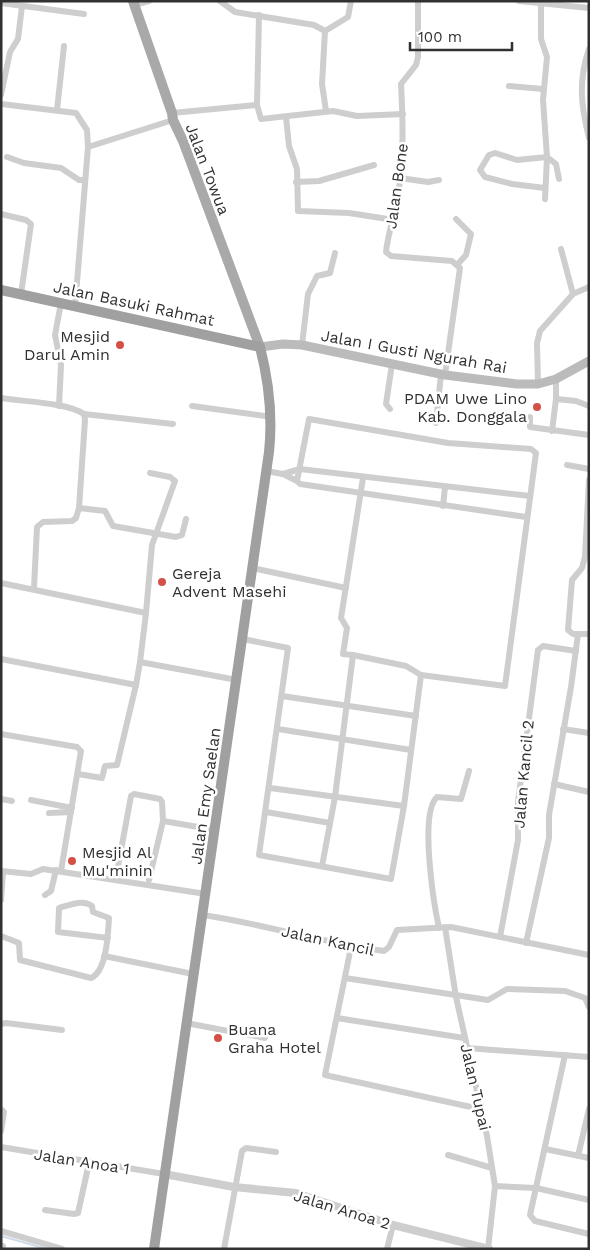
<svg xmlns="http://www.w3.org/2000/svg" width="590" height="1250" font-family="'Work Sans',sans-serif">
  <rect width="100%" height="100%" fill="#fff"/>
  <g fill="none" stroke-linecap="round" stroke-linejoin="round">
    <path stroke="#cfdcea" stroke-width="2" d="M 1,1236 L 47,1249"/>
    <g stroke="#cecece" stroke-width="6">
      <path d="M 220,1 L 235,12 L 314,25 L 325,31 L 322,84 L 326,111"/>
      <path d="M 418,1 L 418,57 L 416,65 L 401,84 C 403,121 404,158 398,195 C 395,214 388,233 386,252 L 391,256 L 452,261 L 460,268 L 445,375"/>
      <path d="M 519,1 L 589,8"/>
      <path d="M 1,3 L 84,14"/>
      <path d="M 541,3 L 541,39 L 547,57 L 543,100 L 547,157 L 517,160 L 495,153 L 489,155 L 480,170 L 485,177 L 512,184 L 545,188"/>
      <path d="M 134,5 L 149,1"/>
      <path d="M 325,31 L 348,17 L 351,1"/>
      <path d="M 589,49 C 578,81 581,106 589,138"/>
      <path d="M 509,86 L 543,89"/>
      <path d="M 1,95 L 10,52 L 18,39 L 22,6"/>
      <path d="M 1,104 L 76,113 L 87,130 L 88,147"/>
      <path d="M 257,105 L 259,15"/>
      <path d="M 57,110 L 64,46"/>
      <path d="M 172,113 L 257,105 L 261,119 L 333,111 L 357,116 L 403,114"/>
      <path d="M 286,117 L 289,146 L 297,169 L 298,211 L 349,213 L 394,220"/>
      <path d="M 7,157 L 24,163 L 61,168 L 79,180 L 85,180"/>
      <path d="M 400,178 L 428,182 L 439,180"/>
      <path d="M 296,182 L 319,181 L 374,165"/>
      <path d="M 545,199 L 547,157 L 556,164 L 559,179"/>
      <path d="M 1,214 L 26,220 L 31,224 L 21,294"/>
      <path d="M 456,219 L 471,234 L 466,255 L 457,265"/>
      <path d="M 561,249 L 573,294"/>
      <path d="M 75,307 L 88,147 L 173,120"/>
      <path d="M 302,345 L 308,294 L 317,276 L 330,273 L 335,253"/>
      <path d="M 538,384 L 537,343 L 540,331 L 573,294 L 589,287"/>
      <path d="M 1,398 C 24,402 65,402 84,414 L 85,420 L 79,508 L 76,518 L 72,521 L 43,522 L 37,527 L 34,588"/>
      <path d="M 556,399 L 576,401 L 589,406"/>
      <path d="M 59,406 L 61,365 L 55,335 L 61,303"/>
      <path d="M 192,406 L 272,417"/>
      <path d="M 390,409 L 386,404 L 392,364"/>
      <path d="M 84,414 L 173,424"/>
      <path d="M 530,417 L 530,427 L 589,435"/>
      <path d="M 436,423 L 441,374"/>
      <path d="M 552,431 L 556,399 L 556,379"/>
      <path d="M 567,465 L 589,469"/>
      <path d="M 266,471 L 283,474"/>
      <path d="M 589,480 L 585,557 L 582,568 L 572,580 L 568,630 L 573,634 L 589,634"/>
      <path d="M 297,481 L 283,474 L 300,469 L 530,496"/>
      <path d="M 443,506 L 445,487"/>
      <path d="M 79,508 L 105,511 L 113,526 L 176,537 L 182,535 L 186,519"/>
      <path d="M 252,568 L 346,588"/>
      <path d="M 1,583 L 146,613 L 140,662"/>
      <path d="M 146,613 L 152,545 L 175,481 L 170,477 L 150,473"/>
      <path d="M 243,639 L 288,648 L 259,855 L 391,879 L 404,806 L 421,675"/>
      <path d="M 353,655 L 406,666 L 421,675 L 505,686 L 536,453 L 531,449 L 448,443 L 309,419 L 297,481 L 300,484 L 526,517"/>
      <path d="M 1,659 L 136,685 L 140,662 L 237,680"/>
      <path d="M 282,696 L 416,716"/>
      <path d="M 278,729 L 411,750"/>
      <path d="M 563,729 L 589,733"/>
      <path d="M 1,734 L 77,747 L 81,751 L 61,871"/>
      <path d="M 78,774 L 102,778 L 105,766 L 117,765 L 136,685"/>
      <path d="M 554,784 L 589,792"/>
      <path d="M 270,788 L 404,806"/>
      <path d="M 1,799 L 12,801"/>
      <path d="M 31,800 L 72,808"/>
      <path d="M 266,812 L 330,823"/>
      <path d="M 49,813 L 71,812"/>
      <path d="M 163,821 L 216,830"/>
      <path d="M 322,866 L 335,797 L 353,655 L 343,654 L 347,628 L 341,618 L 363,478"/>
      <path d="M 1,871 L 31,874 L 43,869 L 206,894"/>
      <path d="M 117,872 L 131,796 L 134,794 L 160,799 L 162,802 L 163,821 L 149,880"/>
      <path d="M 45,895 L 51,891 L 56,870"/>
      <path d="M 1,900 L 3,872"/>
      <path d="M 203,915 C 264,924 323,943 384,951 L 389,947 L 397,930 L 451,927 L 589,955"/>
      <path d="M 445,927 L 456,997 L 487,1136 L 495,1186 L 488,1249"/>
      <path d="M 439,928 C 434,905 419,813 437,797 L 461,799 L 469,771"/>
      <path d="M 1,936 L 19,943 L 20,960 L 91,978 C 107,971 108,933 109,918 L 93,912 L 92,906 C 83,899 69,905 59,908 L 58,932 L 108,938"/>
      <path d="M 500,937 L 518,840 L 518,802 L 538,650 L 543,646 L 576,651"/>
      <path d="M 526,943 L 549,838 L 549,815 L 571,687 L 578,634"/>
      <path d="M 351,947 L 325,1075 L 480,1109"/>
      <path d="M 104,956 L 193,974"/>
      <path d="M 345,978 L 488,1000 L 507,989 L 565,991 L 585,998 L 589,1007"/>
      <path d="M 337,1018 L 464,1038"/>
      <path d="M 186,1023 L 265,1038"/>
      <path d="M 1,1024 L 6,1023 L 62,1030"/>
      <path d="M 467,1048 L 589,1057"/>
      <path d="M 565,1055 L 530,1215 L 535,1221 L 589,1234"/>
      <path d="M 1,1109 L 4,1112 L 1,1131"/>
      <path d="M 1,1147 L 164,1174"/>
      <path d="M 545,1149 L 589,1158"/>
      <path d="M 448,1155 L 492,1168"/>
      <path d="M 578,1156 L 589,1109"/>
      <path d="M 495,1186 L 536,1188 L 589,1200"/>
      <path d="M 45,1210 L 74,1214 L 78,1213 L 89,1163"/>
      <path d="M 1,1231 L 62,1249"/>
      <path d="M 2,1249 L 3,1246"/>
      <path d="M 224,1249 L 242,1151 L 246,1148 L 276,1152"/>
      <path d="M 387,1249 L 393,1225"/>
    </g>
    <path stroke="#cecece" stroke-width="8" d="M 164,1174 L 234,1187 L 296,1193 L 393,1225 L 489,1249"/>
    <path stroke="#bbb" stroke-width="9" d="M 260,347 L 283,344 L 302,345 L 445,375 L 517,384 L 538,384 L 556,379 L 589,361"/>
    <path stroke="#a9a9a9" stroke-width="10" d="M 133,1 L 172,113 L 173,120 L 183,141 L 260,347"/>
    <path stroke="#a0a0a0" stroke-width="10" d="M 1,290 L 260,347 C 269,382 273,415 269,452 L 154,1249"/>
  </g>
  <g fill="#d44f46" stroke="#fff" stroke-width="2">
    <circle cx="120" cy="345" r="5"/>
    <circle cx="537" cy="407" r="5"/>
    <circle cx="162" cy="582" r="5"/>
    <circle cx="72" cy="861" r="5"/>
    <circle cx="218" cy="1038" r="5"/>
  </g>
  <g text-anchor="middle" stroke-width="5" stroke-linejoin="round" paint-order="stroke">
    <g font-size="16" fill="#313131" stroke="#fff">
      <text transform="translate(208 169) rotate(69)" y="6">Jalan Towua</text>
      <text transform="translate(396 186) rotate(-82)" y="6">Jalan Bone</text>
      <text transform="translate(134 303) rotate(12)" y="6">Jalan Basuki Rahmat</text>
      <text transform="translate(414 351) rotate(10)" y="6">Jalan I Gusti Ngurah Rai</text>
      <text transform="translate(523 774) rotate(-85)" y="6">Jalan Kancil 2</text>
      <text transform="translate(205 796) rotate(-82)" y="6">Jalan Emy Saelan</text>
      <text transform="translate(328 940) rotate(12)" y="6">Jalan Kancil</text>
      <text transform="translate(476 1087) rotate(77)" y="6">Jalan Tupai</text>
      <text transform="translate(82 1161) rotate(9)" y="6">Jalan Anoa 1</text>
      <text transform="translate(342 1209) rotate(17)" y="6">Jalan Anoa 2</text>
    </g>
    <g font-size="16" fill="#313131" stroke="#fff" text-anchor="start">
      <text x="110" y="342" text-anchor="end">Mesjid<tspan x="110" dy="18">Darul Amin</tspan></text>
      <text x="527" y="404" text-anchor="end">PDAM Uwe Lino<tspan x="527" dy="18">Kab. Donggala</tspan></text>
      <text x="172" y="579">Gereja<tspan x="172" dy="18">Advent Masehi</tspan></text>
      <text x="82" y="858">Mesjid Al<tspan x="82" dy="18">Mu'minin</tspan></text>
      <text x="228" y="1035">Buana<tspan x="228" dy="18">Graha Hotel</tspan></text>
    </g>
  </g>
  <rect width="590" height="1250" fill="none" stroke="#313131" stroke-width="5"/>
  <path d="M410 42v8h102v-8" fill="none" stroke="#313131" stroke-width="2.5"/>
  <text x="418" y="42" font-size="15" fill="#313131" stroke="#ffffff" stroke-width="4" paint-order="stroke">100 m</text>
</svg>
